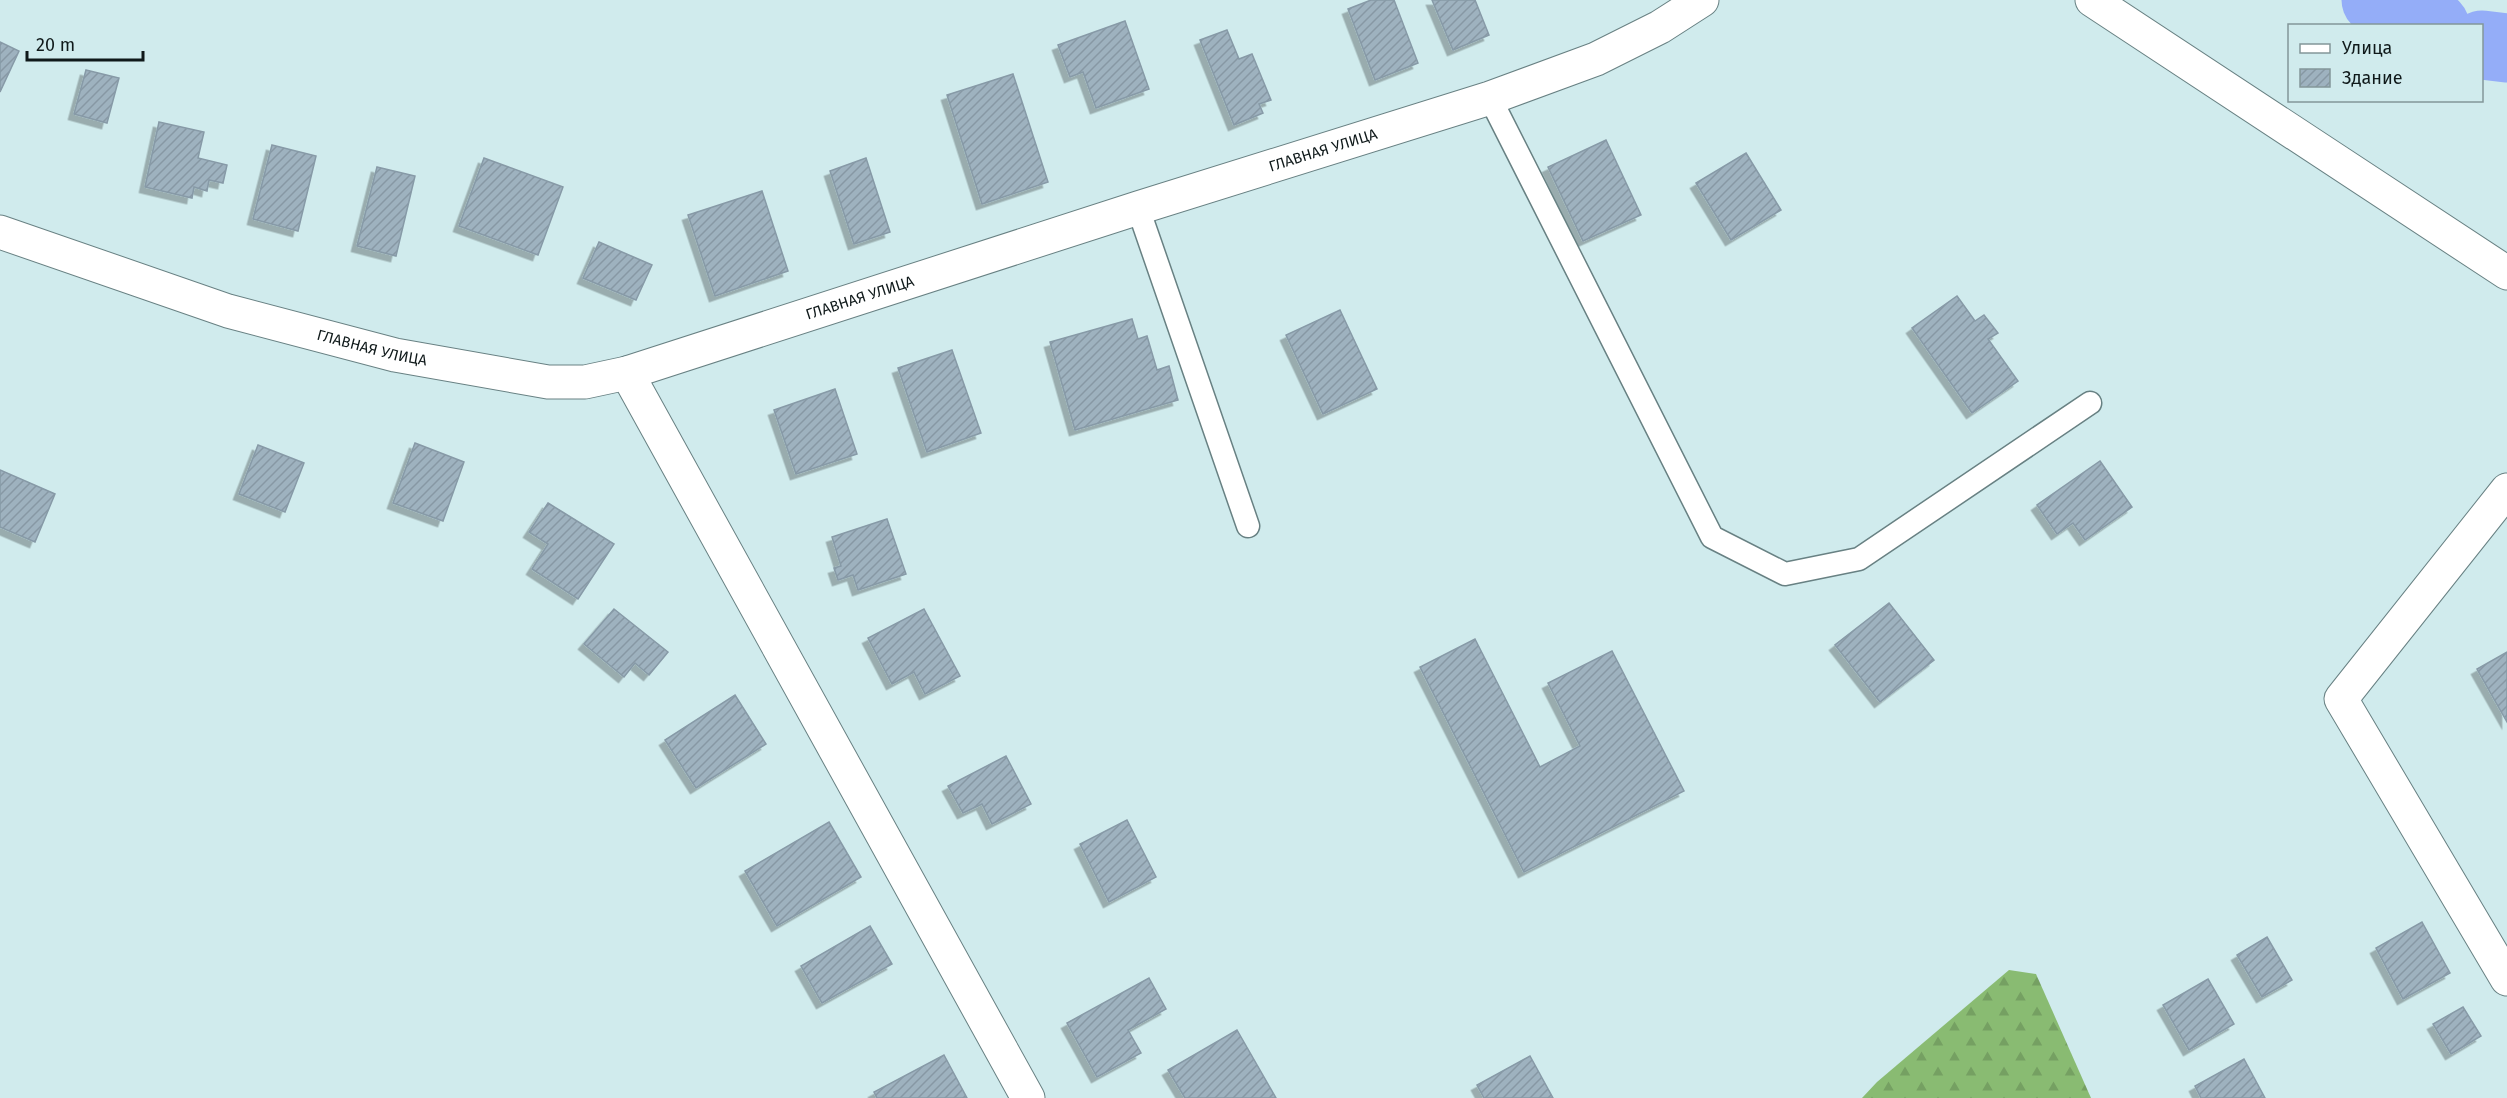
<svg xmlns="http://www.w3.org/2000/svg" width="2507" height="1098" font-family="'Fira Sans',sans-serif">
  <defs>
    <pattern id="forest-firs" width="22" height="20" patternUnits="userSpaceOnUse" patternTransform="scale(1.5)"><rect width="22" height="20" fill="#89bb72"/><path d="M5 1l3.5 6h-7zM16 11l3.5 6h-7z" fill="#75a062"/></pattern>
    <pattern id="building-hatch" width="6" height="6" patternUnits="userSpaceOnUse" patternTransform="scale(1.5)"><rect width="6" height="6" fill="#9eb2bf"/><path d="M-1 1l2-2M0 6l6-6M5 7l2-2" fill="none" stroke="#8798a4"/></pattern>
    <filter id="shadow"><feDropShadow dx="-5.5" dy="5.5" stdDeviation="0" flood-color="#0004"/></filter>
  </defs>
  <rect width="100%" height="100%" fill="#d0ebed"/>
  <path fill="url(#forest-firs)" d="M 2009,970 L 2036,974 L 2091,1098 L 1862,1098 L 1877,1082 Z"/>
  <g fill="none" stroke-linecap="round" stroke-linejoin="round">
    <g stroke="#94adf8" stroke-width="69">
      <path d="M 2376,0 L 2435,26"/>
      <path d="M 2482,45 L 2507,48"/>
    </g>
  </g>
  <g fill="url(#building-hatch)" stroke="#879aa7" stroke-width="1.5" filter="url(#shadow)">
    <path d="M 1371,0 L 1394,0 L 1418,63 L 1375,80 L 1348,9 Z"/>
    <path d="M 1432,0 L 1475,0 L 1489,35 L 1453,50 Z"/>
    <path d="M 1125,21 L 1149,89 L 1096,108 L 1083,72 L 1070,77 L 1058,45 Z"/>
    <path d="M 1227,30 L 1239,59 L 1252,54 L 1271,100 L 1259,104 L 1263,113 L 1234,125 L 1200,40 Z"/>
    <path d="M 0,42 L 19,51 L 0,92 Z"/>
    <path d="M 86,70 L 119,78 L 107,123 L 74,114 Z"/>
    <path d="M 1013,74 L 1048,182 L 982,204 L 947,95 Z"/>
    <path d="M 159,122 L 204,132 L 198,158 L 227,165 L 223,183 L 209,180 L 207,191 L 194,187 L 192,198 L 145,187 Z"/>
    <path d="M 1606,140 L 1641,215 L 1583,241 L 1548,167 Z"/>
    <path d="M 272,145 L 316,156 L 298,231 L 253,219 Z"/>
    <path d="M 1746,153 L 1781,210 L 1731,240 L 1696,183 Z"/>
    <path d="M 484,158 L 563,187 L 538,255 L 459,226 Z"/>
    <path d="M 866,158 L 890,232 L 854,244 L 830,171 Z"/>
    <path d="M 377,167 L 415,176 L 396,256 L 357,246 Z"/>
    <path d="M 762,191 L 788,271 L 715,296 L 688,215 Z"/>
    <path d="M 599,242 L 652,265 L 636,300 L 583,278 Z"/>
    <path d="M 1957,296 L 1975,321 L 1984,315 L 1998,333 L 1988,339 L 2018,381 L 1972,413 L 1912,328 Z"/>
    <path d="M 1340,310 L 1377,389 L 1323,414 L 1286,335 Z"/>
    <path d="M 1132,319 L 1138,339 L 1147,336 L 1157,370 L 1169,366 L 1178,400 L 1075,430 L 1050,342 Z"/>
    <path d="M 952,350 L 981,433 L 927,452 L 898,368 Z"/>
    <path d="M 835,389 L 857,454 L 796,474 L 774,410 Z"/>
    <path d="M 415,443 L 464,462 L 443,521 L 393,503 Z"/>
    <path d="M 258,445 L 304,463 L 285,512 L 239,494 Z"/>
    <path d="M 2100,461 L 2132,507 L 2085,540 L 2073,523 L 2057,534 L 2037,505 Z"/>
    <path d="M 0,470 L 55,494 L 35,542 L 0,527 Z"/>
    <path d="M 548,503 L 614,544 L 578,599 L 532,569 L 548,544 L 529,532 Z"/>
    <path d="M 887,519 L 906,574 L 858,590 L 853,575 L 838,580 L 834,568 L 841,566 L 832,537 Z"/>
    <path d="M 1889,603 L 1934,660 L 1880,702 L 1835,645 Z"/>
    <path d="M 614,609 L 668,652 L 649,675 L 635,663 L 624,677 L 584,644 Z"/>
    <path d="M 924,609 L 960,676 L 925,694 L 914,672 L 892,684 L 868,638 Z"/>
    <path d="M 1475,639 L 1540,767 L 1580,746 L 1548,683 L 1612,651 L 1684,791 L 1524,872 L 1420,667 Z"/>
    <path d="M 2507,652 L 2507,722 L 2477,669 Z"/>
    <path d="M 735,695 L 766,744 L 696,788 L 665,740 Z"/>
    <path d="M 1006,756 L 1031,804 L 992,824 L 982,804 L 963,813 L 948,786 Z"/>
    <path d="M 1127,820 L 1156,877 L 1109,902 L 1080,844 Z"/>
    <path d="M 829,822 L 861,877 L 777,926 L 745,871 Z"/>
    <path d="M 2422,922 L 2450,973 L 2403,999 L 2376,948 Z"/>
    <path d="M 870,926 L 892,964 L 822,1003 L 801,966 Z"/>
    <path d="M 2267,937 L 2292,980 L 2262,997 L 2237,955 Z"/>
    <path d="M 1149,978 L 1166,1009 L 1128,1030 L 1141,1053 L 1097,1077 L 1067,1023 Z"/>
    <path d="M 2208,979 L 2234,1024 L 2189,1050 L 2163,1005 Z"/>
    <path d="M 2463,1007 L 2481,1036 L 2451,1054 L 2433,1024 Z"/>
    <path d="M 1237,1030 L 1276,1098 L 1185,1098 L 1168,1070 Z"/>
    <path d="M 944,1055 L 967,1098 L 877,1098 L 874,1092 Z"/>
    <path d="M 1530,1056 L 1553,1098 L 1484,1098 L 1477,1085 Z"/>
    <path d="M 2244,1059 L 2265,1098 L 2201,1098 L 2195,1086 Z"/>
  </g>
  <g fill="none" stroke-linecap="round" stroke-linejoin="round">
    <defs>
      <g id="lane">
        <path d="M 1490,98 L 1712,537 L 1785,574 L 1859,559 L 2090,403"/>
        <path d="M 1138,208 L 1248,526"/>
      </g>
      <g id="street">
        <path d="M 2092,0 L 2507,273"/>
        <path d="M 627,373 L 1028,1098"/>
        <path d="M 2507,490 L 2341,699 L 2507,979"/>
      </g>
      <g id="secondary">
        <path id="s1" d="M 0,232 L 228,311 L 395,355 L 548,382 L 585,382 L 627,373 L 1138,208 L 1490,98 L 1596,59 L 1660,27 L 1702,0"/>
      </g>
    </defs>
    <use href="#lane" stroke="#688183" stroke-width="25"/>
    <use href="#street" stroke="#688183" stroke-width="35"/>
    <use href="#secondary" stroke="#688183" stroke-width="35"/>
    <use href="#lane" stroke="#fff" stroke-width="22"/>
    <use href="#street" stroke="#fff" stroke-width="33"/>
    <use href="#secondary" stroke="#fff" stroke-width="33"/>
  </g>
  <g text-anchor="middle" stroke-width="4.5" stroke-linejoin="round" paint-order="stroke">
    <g font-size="15" fill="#0f191a" stroke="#d0ebed">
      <text dy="5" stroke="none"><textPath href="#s1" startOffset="1380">ГЛАВНАЯ УЛИЦА</textPath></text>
      <text dy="5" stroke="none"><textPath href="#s1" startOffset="894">ГЛАВНАЯ УЛИЦА</textPath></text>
      <text dy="5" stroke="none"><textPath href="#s1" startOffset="390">ГЛАВНАЯ УЛИЦА</textPath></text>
    </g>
  </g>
  <rect x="2288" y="24" width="195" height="78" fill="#d0ebed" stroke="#839799" stroke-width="1.5"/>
  <rect x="2300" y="44" width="30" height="9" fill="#ffffff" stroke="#839799" stroke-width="1.5"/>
  <text x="2342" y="54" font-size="18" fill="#0f191a">Улица</text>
  <rect x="2300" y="69" width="30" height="18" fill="url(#building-hatch)" stroke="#839799" stroke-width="1.5"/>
  <text x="2342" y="84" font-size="18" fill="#0f191a">Здание</text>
  <path d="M27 51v9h116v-9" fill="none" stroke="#0f191a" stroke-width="3"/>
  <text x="36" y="51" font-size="18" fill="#0f191a" stroke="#d0ebed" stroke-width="4.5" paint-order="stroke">20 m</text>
</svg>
